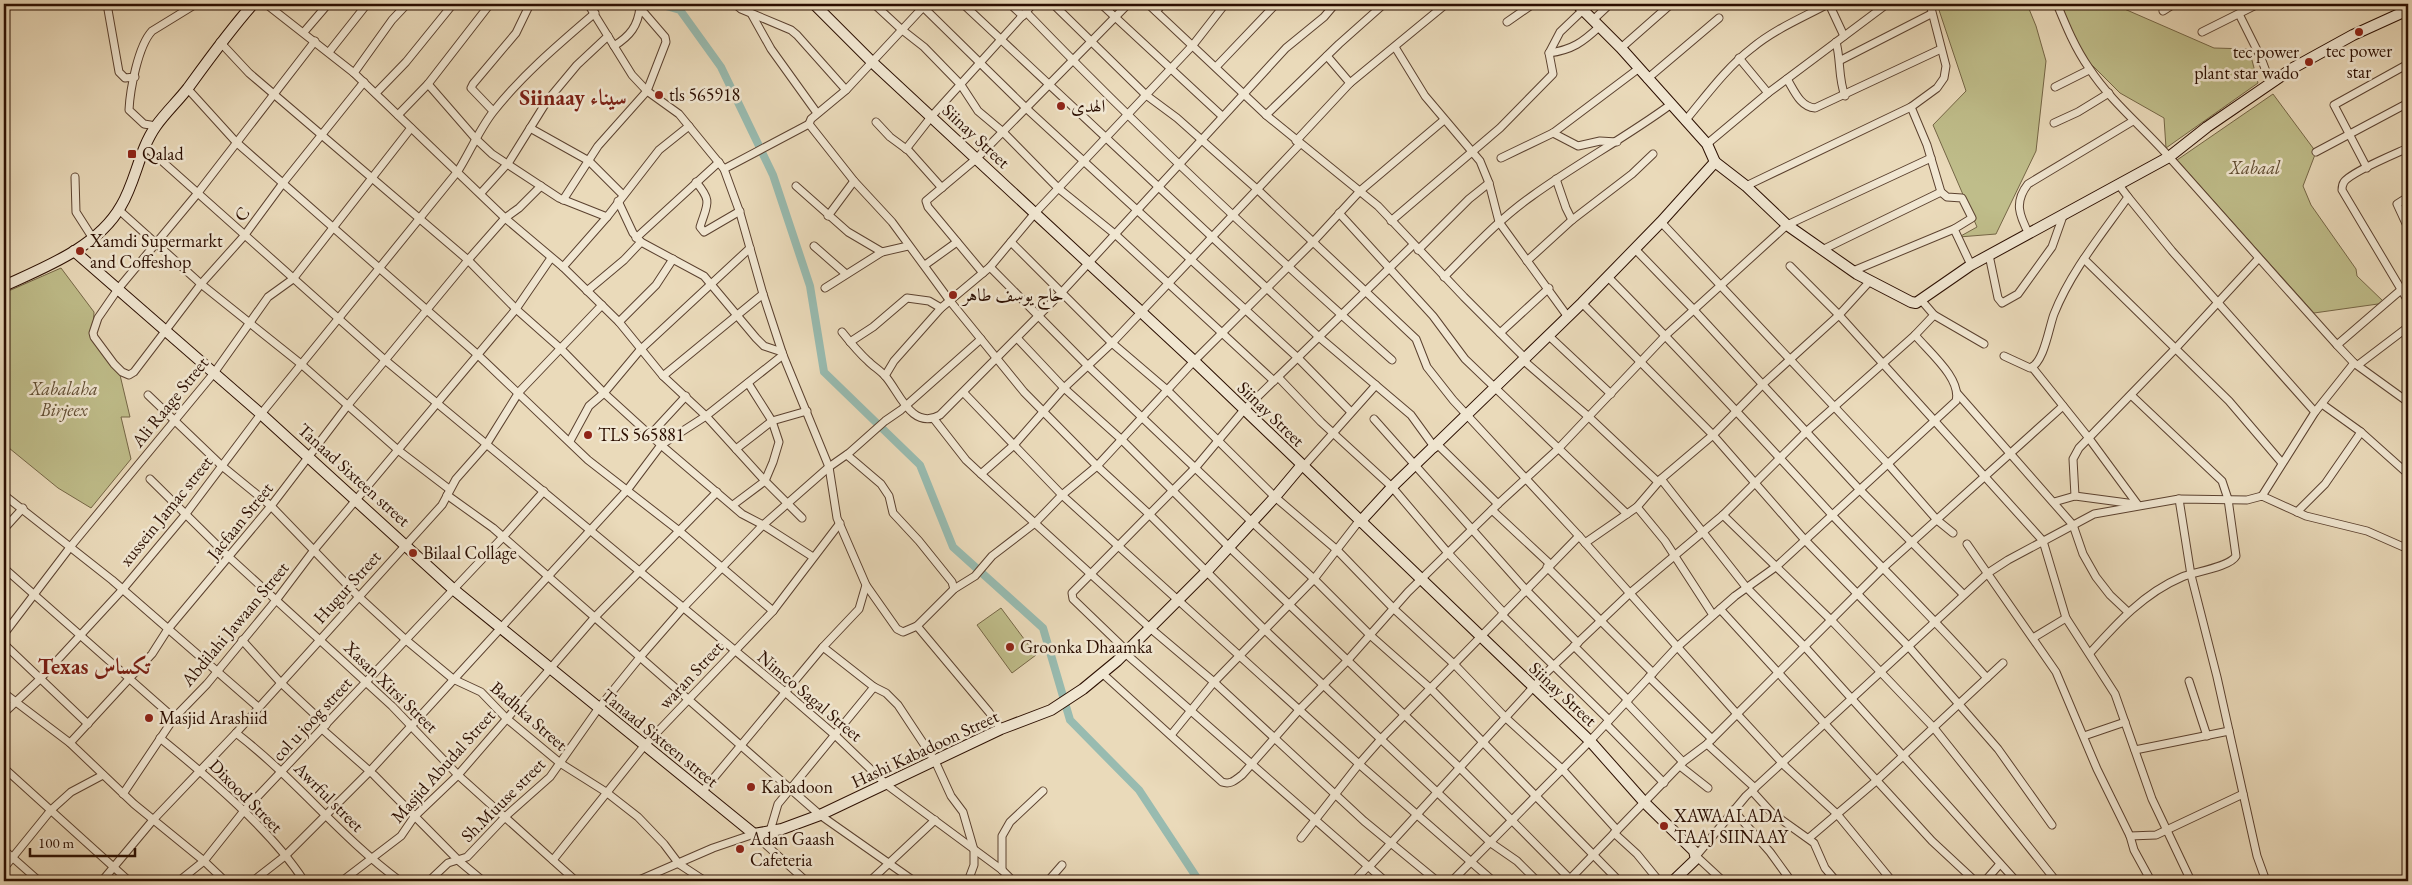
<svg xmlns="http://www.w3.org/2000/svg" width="2412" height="885" font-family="'EB Garamond',Amiri,serif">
  <rect width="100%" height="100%" fill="#eadaba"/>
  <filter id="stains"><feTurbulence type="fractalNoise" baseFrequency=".004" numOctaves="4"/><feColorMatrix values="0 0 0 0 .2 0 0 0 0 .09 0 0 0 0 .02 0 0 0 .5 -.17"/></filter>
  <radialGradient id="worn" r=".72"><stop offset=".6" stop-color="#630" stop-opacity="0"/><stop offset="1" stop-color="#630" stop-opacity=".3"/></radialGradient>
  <g fill="#bfbd8a" stroke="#756646">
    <path d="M 1937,4 L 2027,4 L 2036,26 L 2046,61 L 2036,151 L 1996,234 L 1959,237 L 1977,227 L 1933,125 L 1966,91 Z"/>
    <path d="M 2057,4 L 2113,4 L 2214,48 L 2249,49 L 2258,83 L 2166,148 L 2164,118 L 2120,93 L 2080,53 Z"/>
    <path d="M 2273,94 L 2316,152 L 2303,186 L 2311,205 L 2356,269 L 2357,276 L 2385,303 L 2314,313 L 2177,160 Z"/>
    <path d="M 61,268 L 94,312 L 93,333 L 120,375 L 130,417 L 121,417 L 131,459 L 91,508 L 58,488 L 9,448 L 4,447 L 4,293 Z"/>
    <path d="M 1001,608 L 1036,655 L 1012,673 L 977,625 Z"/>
  </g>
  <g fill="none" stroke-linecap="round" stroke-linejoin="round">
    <path stroke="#98bbb0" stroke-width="8" d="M 659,4 L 680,10 L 721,67 L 773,175 L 810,286 L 824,372 L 920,465 L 953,547 L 1043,628 L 1070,720 L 1139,790 L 1199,881"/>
    <defs>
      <g id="street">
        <path d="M 107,4 L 119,72 L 125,78 L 135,77"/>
        <path d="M 266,4 L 354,73 L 505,218 L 563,267 L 619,322 L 663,376 L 706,416 L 765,481 L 802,518"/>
        <path d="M 588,4 L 632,75 L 647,91 L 679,114 L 724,169 L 740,213 L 763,294 L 783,355 L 829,467 L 837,518 L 866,585 L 859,609 L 823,647 L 702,792"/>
        <path d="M 735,4 L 741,9 L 791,30 L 797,35 L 846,90"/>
        <path d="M 874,4 L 901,29 L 924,47 L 961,85 L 978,111 L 1003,132 L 1058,188 L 1116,235 L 1274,381"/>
        <path d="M 920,4 L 1027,109 L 1298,358 L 1351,412"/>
        <path d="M 926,4 L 846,90 L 811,119 L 809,124 L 854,181 L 892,222 L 950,301 L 1024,392 L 1097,466 L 1150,515 L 1265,630 L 1491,843 L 1517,861 L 1537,881"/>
        <path d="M 963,4 L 1319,337 L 1411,415 L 1435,448"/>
        <path d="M 1010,4 L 1023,16"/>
        <path d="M 1053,4 L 1146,95 L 1177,118 L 1258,190 L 1416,339 L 1427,367 L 1453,400 L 1579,536 L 1737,714 L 1786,767 L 1837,814 L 1892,881"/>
        <path d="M 1101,4 L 1222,116"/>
        <path d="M 1148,4 L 1266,115 L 1378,206 L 1464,297 L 1526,359"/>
        <path d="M 1829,4 L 1844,36"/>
        <path d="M 2057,4 C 2066,26 2075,48 2089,68 C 2111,102 2144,128 2170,158 C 2226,221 2281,283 2337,345 L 2354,363 L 2408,402"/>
        <path d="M 1156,11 L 1163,4"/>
        <path d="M 2163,11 L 2174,4"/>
        <path d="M 1026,12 C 1142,133 1266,248 1392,360"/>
        <path d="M 2239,14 L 2261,58 L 2270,82"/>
        <path d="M 752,15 L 771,49 L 817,113"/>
        <path d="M 1593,20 L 1610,4"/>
        <path d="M 1507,22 L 1533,4"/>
        <path d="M 304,32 L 328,4"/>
        <path d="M 2202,32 L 2258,4"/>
        <path d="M 315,41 L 197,194 L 118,289 L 98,318 L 93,333 L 94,337 L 114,364 L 122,372 L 129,375 L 134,372 L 201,284 L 244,236 L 283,183 L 364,82"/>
        <path d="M 220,42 L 249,73 L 468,260 L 516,309 L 560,348 L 604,393 L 661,445 L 742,514 L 763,525 L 813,557"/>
        <path d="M 1836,42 C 1841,60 1838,78 1845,96"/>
        <path d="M 614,46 C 630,36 638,26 640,7"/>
        <path d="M 1395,47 L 1425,96 L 1480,161 L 1489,183 L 1499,222 L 1568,317"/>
        <path d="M 1621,48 L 1671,4"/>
        <path d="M 329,52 L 367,4"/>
        <path d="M 1549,53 C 1572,50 1583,42 1599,27"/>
        <path d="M 1327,56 L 1350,83"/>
        <path d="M 1739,58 L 1768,93"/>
        <path d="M 1841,60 L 1931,14"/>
        <path d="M 1216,67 L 1276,4"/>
        <path d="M 354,73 L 392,20 L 407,4"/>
        <path d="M 1647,79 L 1719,18"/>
        <path d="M 1787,79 C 1794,90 1800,107 1815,108 L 1941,49"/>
        <path d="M 428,84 L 475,138 L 492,154 L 559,198 L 607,217"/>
        <path d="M 2055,87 L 2089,70"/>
        <path d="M 187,88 L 236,142 L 478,355 L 588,460 L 678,530 L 773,611"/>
        <path d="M 376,93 L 406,62 L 453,4"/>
        <path d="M 1911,107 L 1927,145 L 1941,192 L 1947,197 L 1962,198 L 1972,218 L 1954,229 L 1971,265"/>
        <path d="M 493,111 L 471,88 L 473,84 L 516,33 L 530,4"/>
        <path d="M 398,115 L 428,84 L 490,4"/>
        <path d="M 1266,115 L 1339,44 L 1384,4"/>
        <path d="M 1685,121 C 1706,96 1726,68 1752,48 C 1775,29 1802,18 1828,4"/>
        <path d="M 876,122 L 890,137 L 909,151 L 942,188"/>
        <path d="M 2054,123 L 2078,112 L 2109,93"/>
        <path d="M 156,126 L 144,124 L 129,110 C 130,90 138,46 152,31 L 196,4"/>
        <path d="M 530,128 L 589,161 L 623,195"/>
        <path d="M 1553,133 L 1578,146 L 1600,141 L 1617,142"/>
        <path d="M 1296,141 L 1350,83 L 1446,4"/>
        <path d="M 1707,144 L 1768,93 L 1887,4"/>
        <path d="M 145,146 L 385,360 L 785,692 L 836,736 L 887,785 L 1002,870 L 1013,881"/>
        <path d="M 2408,148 C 2395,154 2351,172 2344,182 C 2342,185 2342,187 2342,190 L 2408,301"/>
        <path d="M 906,149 L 931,117 L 1033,4"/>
        <path d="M 2316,152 L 2408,103"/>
        <path d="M 1501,158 L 1553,133 L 1638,69"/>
        <path d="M 2367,168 L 2334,105 L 2408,64"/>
        <path d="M 724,169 L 809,124"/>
        <path d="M 75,177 L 76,212 L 92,237"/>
        <path d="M 1556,179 L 1566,208 L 1572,220"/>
        <path d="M 696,182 C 713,202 707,204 700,227 L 704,232 L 740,211"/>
        <path d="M 796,186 L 848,232 L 882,252"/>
        <path d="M 1746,186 L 1911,107 L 1937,88 L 1944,78 L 1946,66 L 1930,4"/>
        <path d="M 481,193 L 509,162 L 547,101 L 577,65 L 608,36"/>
        <path d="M 2128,197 L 2172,251 L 2315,412"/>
        <path d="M 2408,197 L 2397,204 L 2408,228"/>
        <path d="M 563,200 L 598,146 L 647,91 L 666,42 L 665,37 L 640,8"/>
        <path d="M 618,201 L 633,233 L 641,242 L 704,276 L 756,338 L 764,346 L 782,352"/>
        <path d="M 119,210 L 201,284 L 301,364 L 398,450 L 449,489"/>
        <path d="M 1339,213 L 1433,316 L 1465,359 L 1627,514"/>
        <path d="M 828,216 L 854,181"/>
        <path d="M 1391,221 L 1500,128 L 1553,74 L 1549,53 L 1560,32 L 1583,10"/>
        <path d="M 1661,222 L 1888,464 L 1937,520 L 1953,533"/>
        <path d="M 2029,234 C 2019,215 2014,202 2028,184 L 2133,121"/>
        <path d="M 636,238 L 719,162"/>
        <path d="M 1011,242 L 1112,343 L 1167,390 L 1275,497 L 1337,550 L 1394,609 L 1455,665 L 1506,718 L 1562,769 L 1617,830"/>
        <path d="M 814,246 L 846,274"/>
        <path d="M 1635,249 L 1694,310 L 1859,489 L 1963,594"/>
        <path d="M 1418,250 L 1469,199 L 1489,183"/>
        <path d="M 1822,250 L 1941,192"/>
        <path d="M 1989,255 L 1998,298 L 2002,303 L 2018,294 L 2052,247 L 2063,216"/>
        <path d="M 2084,259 L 2229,401 L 2282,463"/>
        <path d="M 1527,261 L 1572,220 L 1632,174 L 1653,154"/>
        <path d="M 925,265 L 957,242"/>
        <path d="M 1790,266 L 1839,315 L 2043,541 L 2066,618 L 2115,694 L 2152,799 L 2191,881"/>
        <path d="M 563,267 L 607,217 L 659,150 L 689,126"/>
        <path d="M 990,267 L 1088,366 L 1252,522 L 1314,579 L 1370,635 L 1430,688 L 1619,881"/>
        <path d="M 1853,271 L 1954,229"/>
        <path d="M 983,273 L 928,207 L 926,201 L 976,159 L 1128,4"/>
        <path d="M 1444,277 C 1472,249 1499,219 1532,196 C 1576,164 1625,138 1670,105"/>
        <path d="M 1608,277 C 1685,355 1759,435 1833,516 C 1884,570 1937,622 1987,678"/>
        <path d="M 825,288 L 882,252 L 908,246"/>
        <path d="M 587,291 L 624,260 L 641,242"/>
        <path d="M 1582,303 L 1713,435 L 1804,539 L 1909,647 L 1998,749 L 2052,825"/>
        <path d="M 1934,315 L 1984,344"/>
        <path d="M 619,322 L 656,285 L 673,259"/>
        <path d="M 842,332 C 850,342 859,353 868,361 C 874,367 881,371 886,377 C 899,392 912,431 940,415 L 1062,292 L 1286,48 L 1324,17 L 1335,4"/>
        <path d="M 1500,333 L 1549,288"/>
        <path d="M 1549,336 L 1611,394"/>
        <path d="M 1017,338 L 1064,388 L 1122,440 L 1229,547 L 1460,768 L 1572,881"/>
        <path d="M 850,342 L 873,327 L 907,298 L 929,301 L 941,308"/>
        <path d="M 2337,345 L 2402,289"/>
        <path d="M 2004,356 L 2030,368 C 2044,363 2049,327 2054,314 C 2071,271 2102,234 2128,197 L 2119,185"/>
        <path d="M 1524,361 L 1590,418 L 1658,482"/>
        <path d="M 2358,365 L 2408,327"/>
        <path d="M 2032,367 L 2088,437 L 2138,505"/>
        <path d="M 663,376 L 763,294"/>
        <path d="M 885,376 L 894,361 L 941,308 L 990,267 L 1035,213 L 1193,45 L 1225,4"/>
        <path d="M 1278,377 L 1321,422 L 1392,487 L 1448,553 L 1504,613"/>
        <path d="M 964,393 L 1062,495 L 1359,764 L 1301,838"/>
        <path d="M 1957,393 L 2073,525 L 2083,554 L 2096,577 L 2110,595 L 2128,612"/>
        <path d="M 148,395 L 222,466 L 271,506 L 358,596 L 406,640 L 453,679 L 481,692 L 506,718 L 560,763 L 606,792 L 638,817 L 664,844 L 679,864 L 705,881"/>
        <path d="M 2322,404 L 2361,432 L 2408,474"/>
        <path d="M 934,419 L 966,460 L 981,474 L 1150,628 L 1214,682 L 1364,821 L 1437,881"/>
        <path d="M 1374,419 L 1526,590 L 1578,643"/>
        <path d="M 650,435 L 686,396"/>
        <path d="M 570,441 L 589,406 L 604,393 L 640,350 L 750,248"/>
        <path d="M 1438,445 L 1498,504"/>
        <path d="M 736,449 L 772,421 L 807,411"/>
        <path d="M 847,455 L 881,484 L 889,496 L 893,513 L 919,541 L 952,582 L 954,589"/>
        <path d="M 1303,467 L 1376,385"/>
        <path d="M 981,474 L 1014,445 L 1064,388 L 1112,343 L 1300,144"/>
        <path d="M 150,479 L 230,558 L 392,706 L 458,775 L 576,881"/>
        <path d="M 1661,479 L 1746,587 L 1805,647 L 2016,881"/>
        <path d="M 4,495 L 112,580 L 258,707"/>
        <path d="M 447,495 L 493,528 L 820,815 L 914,881"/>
        <path d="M 2075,496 L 2073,459 L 2079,448 L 2176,348 L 2258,259"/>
        <path d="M 2262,496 L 2315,412 L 2354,363"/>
        <path d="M 2179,499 L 2191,575 L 2217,677 L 2257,856 L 2266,881"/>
        <path d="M 2054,502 L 2075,496 L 2135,504"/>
        <path d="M 733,505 L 765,481 L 773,462 L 779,442 L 772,421 L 748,383"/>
        <path d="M 1637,507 L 1665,541 L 1713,615"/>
        <path d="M 1492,510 L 1550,564"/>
        <path d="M 2297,512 L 2325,484 L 2361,432"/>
        <path d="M 1723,515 L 1832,621 L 1934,728 L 2056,881"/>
        <path d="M 4,529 L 23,508"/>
        <path d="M 1585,543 L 1637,507 L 1661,479 L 1713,435 L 1763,384 L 1839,315 L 1870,281"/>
        <path d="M 1967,544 L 2056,672 L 2097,769 L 2130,836 L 2156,835 L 2243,794"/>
        <path d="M 1547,567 L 1653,673"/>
        <path d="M 4,568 L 174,718"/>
        <path d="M 866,585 L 897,629 L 903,632 L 917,626 L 954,589 L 975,576 L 992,556 L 1035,523 L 1062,495 L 1097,466 L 1194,361 L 1313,242 L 1360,191 L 1444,120"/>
        <path d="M 1720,609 L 1932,841 L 1975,881"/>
        <path d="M 1502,615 L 1609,720"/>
        <path d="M 917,626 L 989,712 L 1001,729"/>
        <path d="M 4,634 L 71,546 L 214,373 L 268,297 L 293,279 L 411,128"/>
        <path d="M 2033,638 L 2066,618"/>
        <path d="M 242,640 L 280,682 L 326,725"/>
        <path d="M 4,644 L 88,724"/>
        <path d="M 1574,646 L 1628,700"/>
        <path d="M 823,647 L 874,687 L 886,693 L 898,705 L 935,761 L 951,796 L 963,812 L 974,850 L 974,865 L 968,881"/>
        <path d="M 1127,651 L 1073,599 L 1072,593 L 1196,467 L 1243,411 L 1413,245"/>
        <path d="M 1125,653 L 1385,881"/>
        <path d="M 2090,653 C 2117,623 2144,593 2182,577 C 2194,572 2230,567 2236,556 L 2228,499 L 2222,481 L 2131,395"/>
        <path d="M 1103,674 L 1222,782 C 1231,785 1235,780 1242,775 L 1300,709 L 1347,661 L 1408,592 L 1498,504 L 1558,449 L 1666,335 L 1720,286 L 1787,225 L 1931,158"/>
        <path d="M 1649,677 L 1712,739"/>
        <path d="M 2189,681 L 2207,736"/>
        <path d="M 4,693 L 70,743 L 134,804 L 204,861 L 225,881"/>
        <path d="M 1626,702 L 1683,762"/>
        <path d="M 4,713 L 40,679 L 123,589 L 185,515 L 261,414 L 458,171 C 470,152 479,130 493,112 C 522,75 560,43 595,13"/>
        <path d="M 1606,724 L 1664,783"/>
        <path d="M 322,729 L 374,775 L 459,861 L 483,881"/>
        <path d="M 236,733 C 296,779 339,836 400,881"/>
        <path d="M 1171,735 L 1214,682 L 1314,579 L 1359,521"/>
        <path d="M 2084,736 L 2125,722"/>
        <path d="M 160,738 C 208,777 271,830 304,881"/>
        <path d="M 70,743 L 152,654 L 168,629 L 271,506 L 348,405 L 468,260 L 505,218 L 519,208 L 541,186"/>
        <path d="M 1707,744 L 1755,788"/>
        <path d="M 2135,750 L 2229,731"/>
        <path d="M 1680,766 L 1708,788"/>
        <path d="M 4,768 L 129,881"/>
        <path d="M 1752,791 L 1772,813 L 1814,843 L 1825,868 L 1836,881"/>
        <path d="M 123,794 L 174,718 L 207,684 L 277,599 L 314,550 L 516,309 L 551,258"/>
        <path d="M 1733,810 L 1770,852 L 1791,881"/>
        <path d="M 770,831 L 778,804 L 874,687"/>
        <path d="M 1614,833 L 1637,854 L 1659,881"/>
        <path d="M 2130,836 L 2134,850 L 2151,881"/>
        <path d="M 1809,838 L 1876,781 L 2003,663"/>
        <path d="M 4,850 L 39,881"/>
        <path d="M 553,860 L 644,746 L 773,611 L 840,523"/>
        <path d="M 1369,867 L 1548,671 L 1629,594 L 1723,515 L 1806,432 L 1915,335 L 1934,315 L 1922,301"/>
        <path d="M 4,868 L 51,810 L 71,792 L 103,775"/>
        <path d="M 1002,870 L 1002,836 L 1010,822 L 1043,791"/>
        <path d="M 102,881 L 153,820 L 236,733 L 442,505 L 456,479 L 486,445 L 519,392 L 602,305"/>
        <path d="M 179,881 L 204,861 L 243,812 L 503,537 L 544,491"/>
        <path d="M 253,881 L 285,856 L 370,771 L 628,489 L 661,445 L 706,416 L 783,355"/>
        <path d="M 342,881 L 401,836 L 414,817 L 458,775 L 594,618 L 717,492"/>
        <path d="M 429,881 L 448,863 L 467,857 L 506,816 L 550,777 L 598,709 L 641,656 L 682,609 L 763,525 L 829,467 L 849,453 L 885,421 L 901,410 L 981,339"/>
        <path d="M 637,881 L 713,848 L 754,834 L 806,881"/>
        <path d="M 793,881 L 798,876"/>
        <path d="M 870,881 L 935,820"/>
        <path d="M 1048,881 L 1062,865"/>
        <path d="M 1354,881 L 1368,866"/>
        <path d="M 1452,881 L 1590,741 L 1676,648 L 1735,596 L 1777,566 L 1956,401 C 1962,379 1929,352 1915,335"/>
        <path d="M 1493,881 L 1359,764 L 1381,739 L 1579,536"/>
        <path d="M 1568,881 L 1683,762 L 1707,744 L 1883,568 L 2063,406"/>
        <path d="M 1723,881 L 1696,856 L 1746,796 L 1988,573 L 2008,560 L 2094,514 L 2179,499 L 2247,500 L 2262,496 L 2306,516 L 2367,531 L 2408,549"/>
        <path d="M 1985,881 L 1999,865"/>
      </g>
      <g id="secondary">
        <path d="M 814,4 L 872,62 L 1194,361 L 1590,741 L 1645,803 L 1694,851 L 1696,859 L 1673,881"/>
        <path d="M 1577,4 L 1621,48 L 1707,144 L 1715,162 L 1746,186 L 1787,225 L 1857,274 L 1911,302 L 1916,303 L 1971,265 L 2169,157 L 2207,127 L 2293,68 L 2353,35 L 2408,10"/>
        <path d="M 74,251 L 261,414 L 453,589 L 754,834 L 782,829 L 820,815 L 1001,729 L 1051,710 L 1083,689 L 1117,661 L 1207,571 L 1275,497 L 1301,466"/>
        <path d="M 4,286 C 45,267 98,247 121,206 C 136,181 139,150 156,126 C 166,112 178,101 188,88 C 209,59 229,31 253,4"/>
        <path d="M 1360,522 L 1392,487 L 1582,303 L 1661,222 L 1715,162"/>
      </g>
    </defs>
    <use href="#street" stroke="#5b412f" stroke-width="9"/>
    <use href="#secondary" stroke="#2b0e01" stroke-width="12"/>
    <use href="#street" stroke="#f1e7d2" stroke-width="7"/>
    <use href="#secondary" stroke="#f1e7d2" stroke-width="10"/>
  </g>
  <g fill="#8f2418" stroke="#f1e7d2" stroke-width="2">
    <circle cx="2359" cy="32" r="5"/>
    <circle cx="2309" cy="62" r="5"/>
    <circle cx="659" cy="95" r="5"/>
    <circle cx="1061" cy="106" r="5"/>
    <rect x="127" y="149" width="10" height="10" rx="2.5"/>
    <circle cx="80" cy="251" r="5"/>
    <circle cx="953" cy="295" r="5"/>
    <circle cx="588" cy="435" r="5"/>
    <circle cx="413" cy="553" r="5"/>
    <circle cx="1010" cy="647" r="5"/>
    <circle cx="149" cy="718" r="5"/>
    <circle cx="751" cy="787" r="5"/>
    <circle cx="1664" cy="826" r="5"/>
    <circle cx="740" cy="849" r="5"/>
  </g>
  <g text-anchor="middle" stroke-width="5" stroke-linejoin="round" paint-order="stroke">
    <g font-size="18" fill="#2b0e01" stroke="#f1e7d2" text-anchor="start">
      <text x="2359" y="57" text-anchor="middle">tec power<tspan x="2359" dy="21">star</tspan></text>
      <text x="2299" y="58" text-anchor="end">tec power<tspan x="2299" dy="21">plant star wado</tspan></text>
      <text x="669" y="101">tls 565918</text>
      <text x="1071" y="112">الهدى</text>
      <text x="142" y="160">Qalad</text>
      <text x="90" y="247">Xamdi Supermarkt<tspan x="90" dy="21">and Coffeshop</tspan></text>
      <text x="963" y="301">حاج يوسف طاهر</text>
      <text x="598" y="441">TLS 565881</text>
      <text x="423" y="559">Bilaal Collage</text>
      <text x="1020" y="653">Groonka Dhaamka</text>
      <text x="159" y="724">Masjid Arashiid</text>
      <text x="761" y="793">Kabadoon</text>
      <text x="1674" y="822">XAWAALADA<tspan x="1674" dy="21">TAAJ SIINAAY</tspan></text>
      <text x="750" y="845">Adan Gaash<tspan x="750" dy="21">Cafeteria</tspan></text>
    </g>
    <g font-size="18" fill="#2b0e01" stroke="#f1e7d2">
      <text transform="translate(976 136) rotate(43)" y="6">Siinay Street</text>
      <text transform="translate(242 214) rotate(-54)" y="6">C</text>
      <text transform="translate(170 402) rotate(-51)" y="6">Ali Raage Street</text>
      <text transform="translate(1271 414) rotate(44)" y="6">Siinay Street</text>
      <text transform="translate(354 475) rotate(42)" y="6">Tanaad Sixteen street</text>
      <text transform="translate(166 511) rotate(-51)" y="6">xussein Jamac street</text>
      <text transform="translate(240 521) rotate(-51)" y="6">Jacfaan Street</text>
      <text transform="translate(347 587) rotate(-48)" y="6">Hugur Street</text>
      <text transform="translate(235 624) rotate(-50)" y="6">Abdilahi Jawaan Street</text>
      <text transform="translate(691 675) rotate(-47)" y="6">waran Street</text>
      <text transform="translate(391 687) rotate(44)" y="6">Xasan Xirsi Street</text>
      <text transform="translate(1563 694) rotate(43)" y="6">Siinay Street</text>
      <text transform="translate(810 696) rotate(40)" y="6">Nimco Sagal Street</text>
      <text transform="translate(529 716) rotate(41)" y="6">Badhka Street</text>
      <text transform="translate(312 719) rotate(-47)" y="6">col u joog street</text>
      <text transform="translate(660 738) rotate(39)" y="6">Tanaad Sixteen street</text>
      <text transform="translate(925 749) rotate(-25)" y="6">Hashi Kabadoon Street</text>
      <text transform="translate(443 766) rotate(-48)" y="6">Masjid Abudal Street</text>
      <text transform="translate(246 796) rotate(45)" y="6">Dixood Street</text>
      <text transform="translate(329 797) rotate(45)" y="6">Awrful street</text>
      <text transform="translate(503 800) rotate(-45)" y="6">Sh.Muuse street</text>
    </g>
    <g font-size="18" font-style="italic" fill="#5f4b31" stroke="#f1e7d2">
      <text x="2255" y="174">Xabaal</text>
      <text x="64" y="395">Xabalaha<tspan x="64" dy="21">Birjeex</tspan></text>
    </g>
    <g font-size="22" font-weight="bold" fill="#7a1f14" stroke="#f1e7d2">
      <text x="573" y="105">Siinaay سيناء</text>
      <text x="94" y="674">Texas تكساس</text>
    </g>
  </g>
  <rect width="2412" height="885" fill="none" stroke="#eadaba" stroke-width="20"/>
  <rect x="5" y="5" width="2402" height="875" fill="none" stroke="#2b0e01" stroke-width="2.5"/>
  <rect x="10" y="10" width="2392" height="865" fill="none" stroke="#2b0e01"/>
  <path d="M30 848v8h105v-8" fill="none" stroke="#2b0e01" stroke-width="2.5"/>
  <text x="38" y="848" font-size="15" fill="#2b0e01" stroke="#f1e7d2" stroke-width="4" paint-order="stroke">100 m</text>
  <rect width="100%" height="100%" filter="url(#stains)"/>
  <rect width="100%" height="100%" fill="url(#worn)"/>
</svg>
